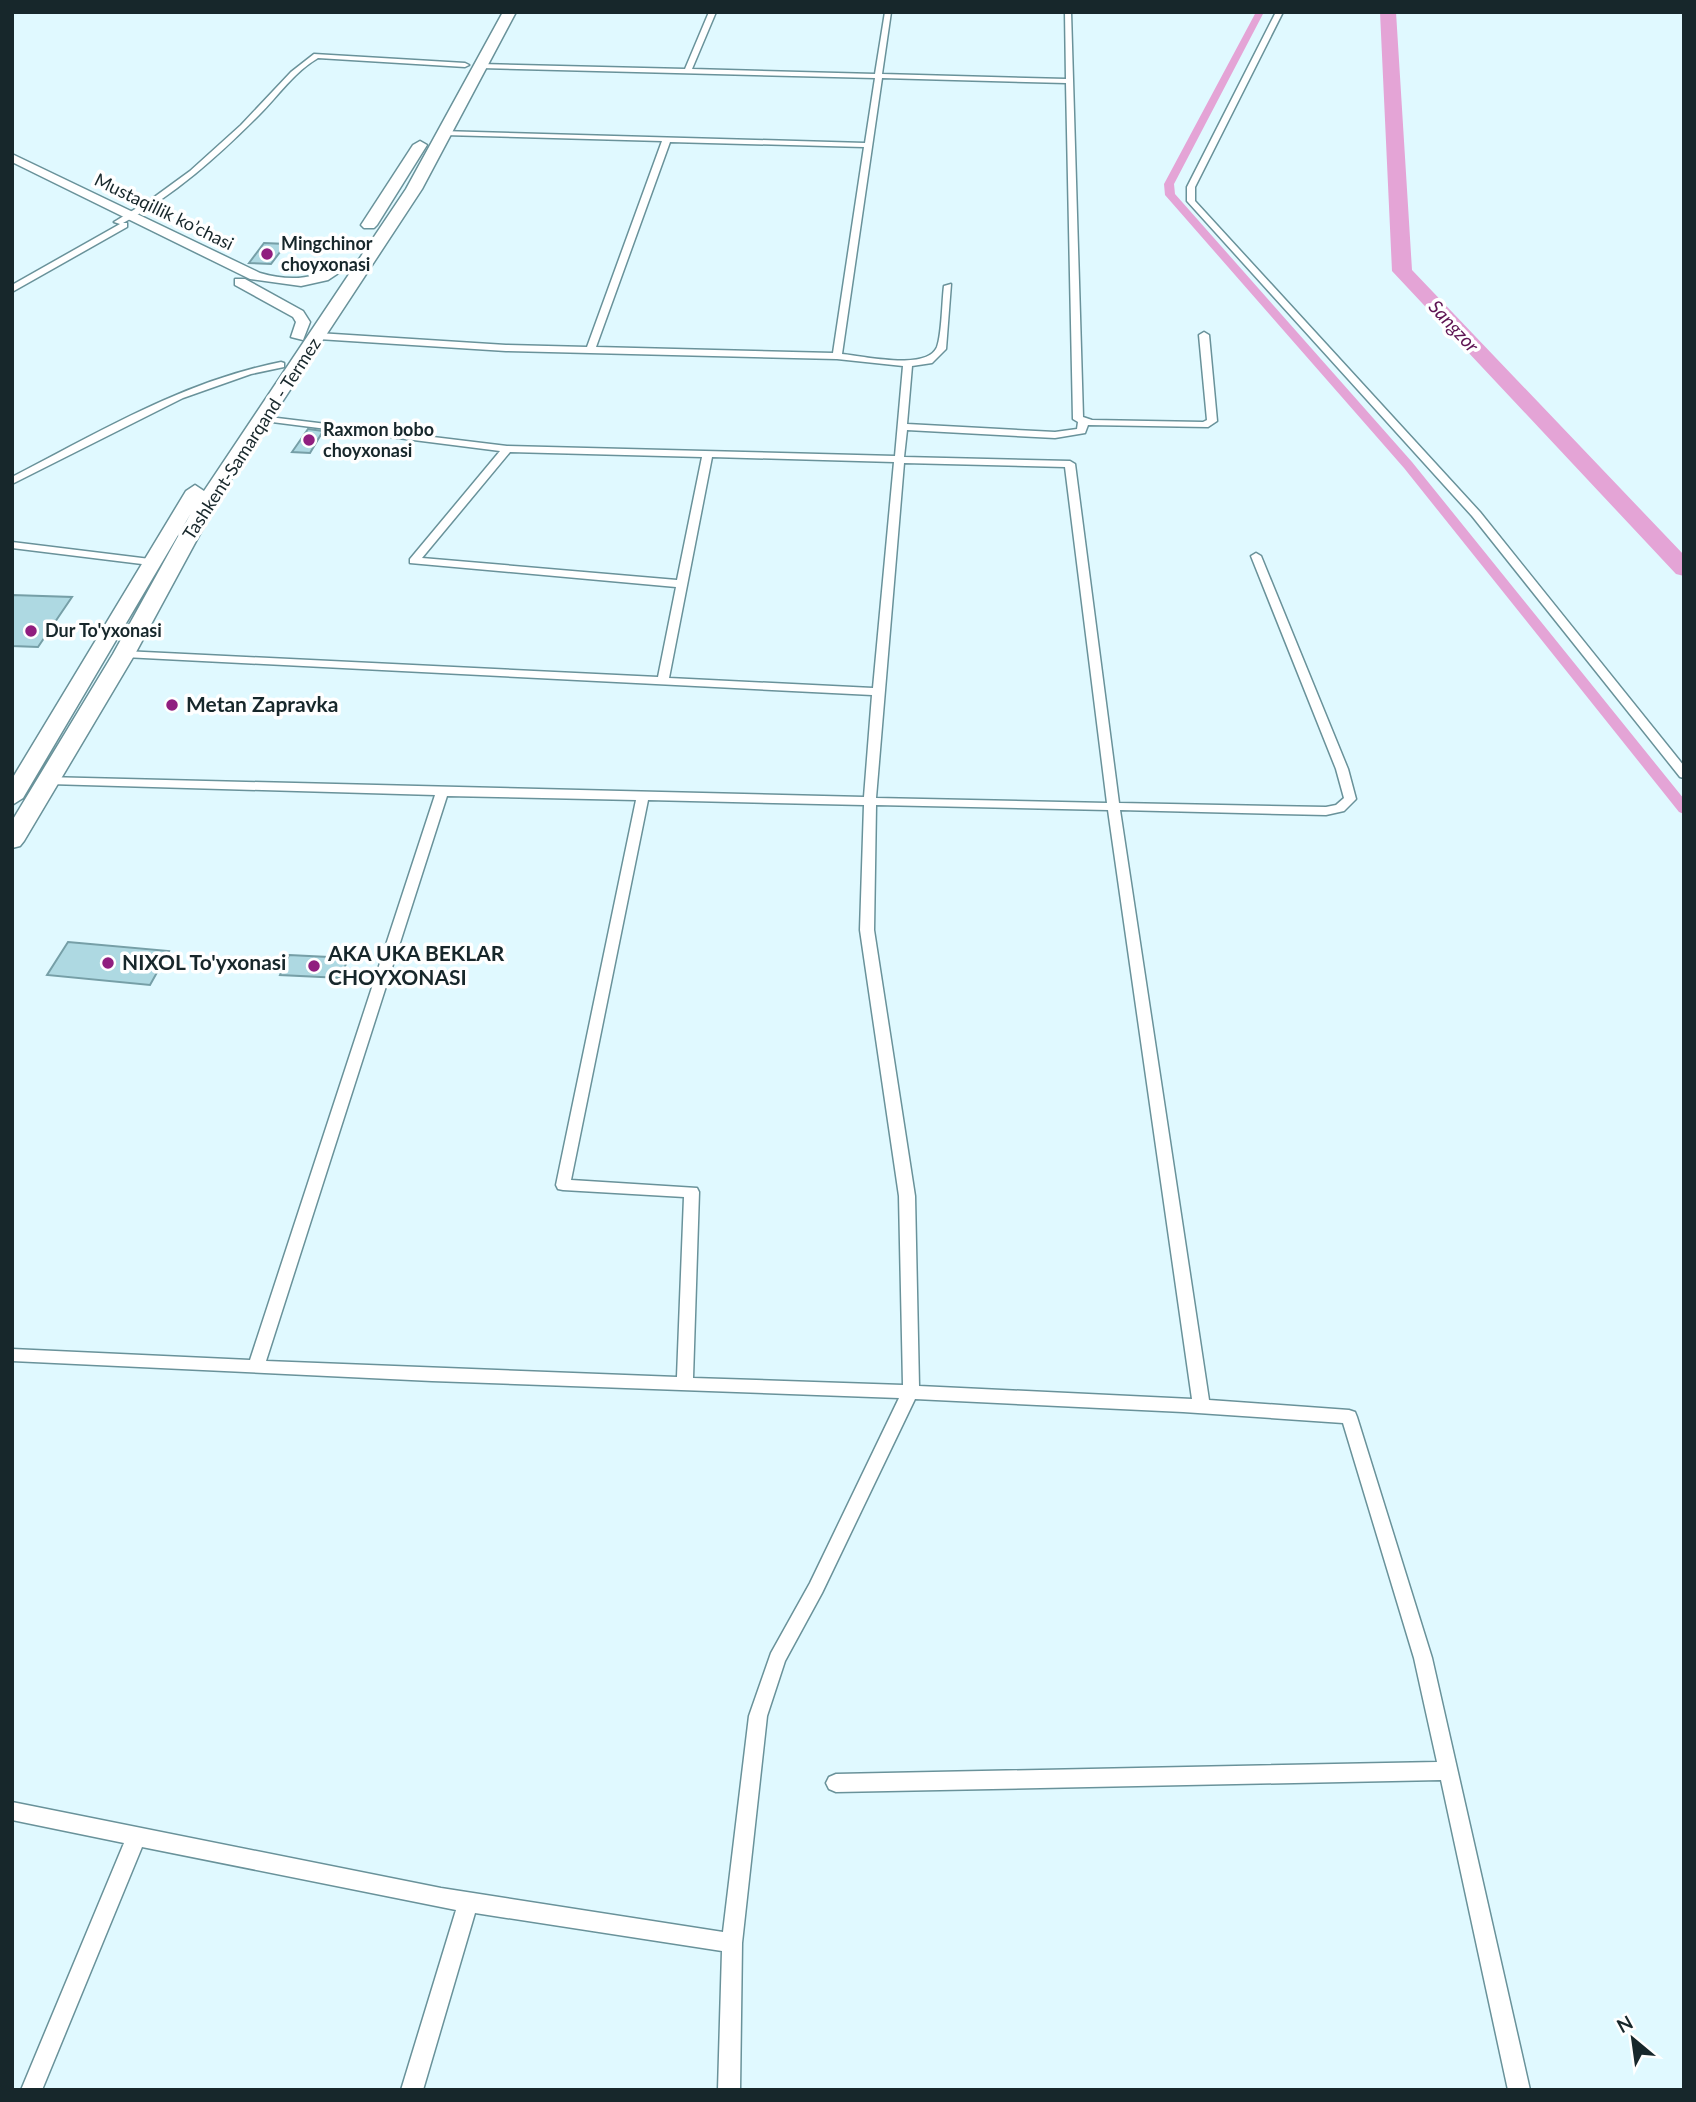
<svg xmlns="http://www.w3.org/2000/svg" width="1696" height="2102" font-family="Lato,sans-serif">
  <rect width="100%" height="100%" fill="#e0f9ff"/>
  <g fill="none" stroke-linecap="round" stroke-linejoin="round">
    <path fill="#e4a4d6" fill-rule="evenodd" d="M 1256,12 L 1264,12 L 1174,184 L 1175,194 L 1412,462 L 1684,799 L 1684,814 L 1679,812 L 1404,468 L 1165,195 L 1164,184 Z"/>
    <path fill="#e4a4d6" fill-rule="evenodd" d="M 1380,12 L 1396,12 L 1412,270 L 1684,555 L 1684,576 L 1676,574 L 1392,271 Z"/>
  </g>
  <g fill="#aed9e2" stroke="#769fa7" stroke-width="2">
    <path d="M 264,243 L 286,244 L 271,264 L 249,263 Z"/>
    <path d="M 308,429 L 323,431 L 310,453 L 292,452 Z"/>
    <path d="M 12,595 L 72,597 L 38,647 L 12,646 Z"/>
    <path d="M 68,942 L 169,951 L 150,985 L 47,975 Z"/>
    <path d="M 289,955 L 348,958 L 341,978 L 280,975 Z"/>
  </g>
  <g fill="none" stroke-linecap="round" stroke-linejoin="round">
    <defs>
      <g id="street">
        <path d="M 709,12 L 716,12 L 692,69 L 875,74 L 885,12 L 891,12 L 882,74 L 1066,79 L 1065,12 L 1071,12 L 1083,417 L 1092,420 L 1203,422 L 1207,420 L 1199,335 L 1204,332 L 1209,335 L 1217,421 L 1208,427 L 1088,425 L 1085,433 L 1055,438 L 907,430 L 904,457 L 1070,461 L 1075,464 L 1119,803 L 1326,807 L 1336,805 L 1344,798 L 1336,769 L 1251,556 L 1256,553 L 1261,556 L 1348,769 L 1356,799 L 1344,811 L 1326,815 L 1120,810 L 1209,1400 L 1349,1410 L 1355,1412 L 1357,1417 L 1432,1658 L 1530,2090 L 1508,2090 L 1441,1780 L 836,1792 L 829,1789 L 826,1783 L 829,1777 L 836,1774 L 1437,1762 L 1414,1658 L 1343,1423 L 1183,1412 L 915,1399 L 822,1593 L 785,1661 L 767,1716 L 742,1943 L 740,2090 L 718,2090 L 722,1951 L 475,1913 L 423,2090 L 401,2090 L 456,1910 L 142,1847 L 42,2090 L 21,2090 L 124,1843 L 12,1820 L 12,1802 L 441,1888 L 723,1932 L 749,1716 L 771,1653 L 810,1583 L 899,1398 L 432,1381 L 12,1361 L 12,1349 L 250,1360 L 435,795 L 49,784 L 45,783 L 43,780 L 45,777 L 864,797 L 872,695 L 124,657 L 118,654 L 124,651 L 658,677 L 676,587 L 410,563 L 410,559 L 500,451 L 264,421 L 261,420 L 261,416 L 507,446 L 895,456 L 903,366 L 837,359 L 506,351 L 318,339 L 313,336 L 318,333 L 506,345 L 587,347 L 662,141 L 444,135 L 440,133 L 441,131 L 865,143 L 875,78 L 481,68 L 477,66 L 481,64 L 685,69 ZM 882,78 L 1066,83 L 1073,419 L 1078,422 L 1077,429 L 1055,432 L 907,424 L 912,366 L 932,363 L 946,349 L 951,284 L 944,286 C 942,301 942,334 937,347 C 927,371 863,356 842,354 ZM 670,142 L 864,147 L 833,353 L 596,347 ZM 510,452 L 702,457 L 677,580 L 422,558 ZM 712,457 L 894,462 L 873,688 L 669,678 ZM 904,463 L 1065,467 L 1107,803 L 876,798 ZM 447,796 L 636,800 L 556,1185 L 558,1189 L 563,1190 L 684,1197 L 677,1377 L 266,1361 ZM 648,800 L 864,805 L 860,930 L 899,1196 L 903,1385 L 693,1378 L 699,1192 L 697,1188 L 571,1180 ZM 876,805 L 1108,810 L 1192,1399 L 919,1386 L 915,1196 L 874,930 Z"/>
        <path d="M 1276,12 L 1283,12 L 1195,187 L 1195,201 L 1480,512 L 1684,766 L 1684,778 L 1680,777 L 1472,516 L 1187,201 L 1187,187 Z"/>
        <path d="M 314,54 L 465,63 L 469,65 L 465,67 L 318,58 C 294,72 279,95 259,115 C 218,156 175,195 123,223 L 127,223 L 127,227 L 12,292 L 12,285 L 120,224 L 114,222 L 153,198 L 190,171 L 241,125 L 291,72 Z"/>
        <path d="M 281,362 L 284,363 L 284,367 L 251,374 L 183,398 L 12,484 L 12,477 C 99,432 184,381 281,362 Z"/>
        <path d="M 12,542 L 150,559 L 155,562 L 150,565 L 12,548 Z"/>
      </g>
      <g id="secondary">
        <path d="M 12,154 L 260,273 C 288,281 314,281 338,263 L 349,266 L 328,280 L 301,286 L 250,279 L 12,162 Z"/>
        <path d="M 235,279 L 245,279 L 303,311 L 310,322 L 303,340 L 291,337 L 296,322 L 293,317 L 235,285 Z"/>
      </g>
      <g id="highway">
        <path d="M 503,12 L 516,12 L 422,189 L 221,495 L 135,654 L 24,841 L 20,846 L 12,848 L 12,821 L 113,654 L 191,513 L 23,798 L 12,805 L 12,779 L 186,491 L 195,485 L 204,491 L 406,189 Z"/>
        <path d="M 420,141 L 427,145 L 377,225 L 374,228 L 364,228 L 361,225 L 413,145 Z"/>
      </g>
    </defs>
    <use href="#street" stroke="#69929a" stroke-width="3"/>
    <use href="#secondary" stroke="#69929a" stroke-width="3"/>
    <use href="#highway" stroke="#69929a" stroke-width="3"/>
    <use href="#street" fill="#fff" fill-rule="evenodd"/>
    <use href="#secondary" fill="#fff" fill-rule="evenodd"/>
    <use href="#highway" fill="#fff" fill-rule="evenodd"/>
  </g>
  <g fill="#901e7f" stroke="#fff" stroke-width="2.5">
    <circle cx="267" cy="254" r="7"/>
    <circle cx="309" cy="440" r="7"/>
    <circle cx="31" cy="631" r="7"/>
    <circle cx="172" cy="705" r="7"/>
    <circle cx="108" cy="963" r="7"/>
    <circle cx="314" cy="966" r="7"/>
  </g>
  <g text-anchor="middle" stroke-width="7" stroke-linejoin="round" paint-order="stroke">
    <g font-size="18" fill="#17272b" stroke="#fff">
      <text transform="translate(164 212) rotate(26)" y="6">Mustaqillik ko’chasi</text>
      <text transform="translate(252 439) rotate(-57)" y="6">Tashkent-Samarqand - Termez</text>
    </g>
    <g font-size="18" font-weight="bold" fill="#17272b" stroke="#fff" text-anchor="start">
      <text x="281" y="250">Mingchinor<tspan x="281" dy="21">choyxonasi</tspan></text>
      <text x="323" y="436">Raxmon bobo<tspan x="323" dy="21">choyxonasi</tspan></text>
      <text x="45" y="637">Dur To'yxonasi</text>
    </g>
    <g font-size="19" font-style="italic" fill="#5e1453" stroke="#fff">
      <text transform="translate(1454 326) rotate(47)" y="7">Sangzor</text>
    </g>
    <g font-size="21" font-weight="bold" fill="#17272b" stroke="#fff" text-anchor="start">
      <text x="186" y="712">Metan Zapravka</text>
      <text x="328" y="961">AKA UKA BEKLAR<tspan x="328" dy="24">CHOYXONASI</tspan></text>
      <text x="122" y="970">NIXOL To'yxonasi</text>
    </g>
  </g>
  <rect width="1696" height="2102" fill="none" stroke="#17272b" stroke-width="28"/>
  <g transform="translate(1633 2039) rotate(331)" stroke="#ffffff" stroke-width="5" paint-order="stroke">
  <path d="M0-5L12 26L0 18L-12 26Z" fill="#17272b"/>
  <text y="-10" font-size="19" font-weight="bold" text-anchor="middle" fill="#17272b">N</text>
  </g>
</svg>
